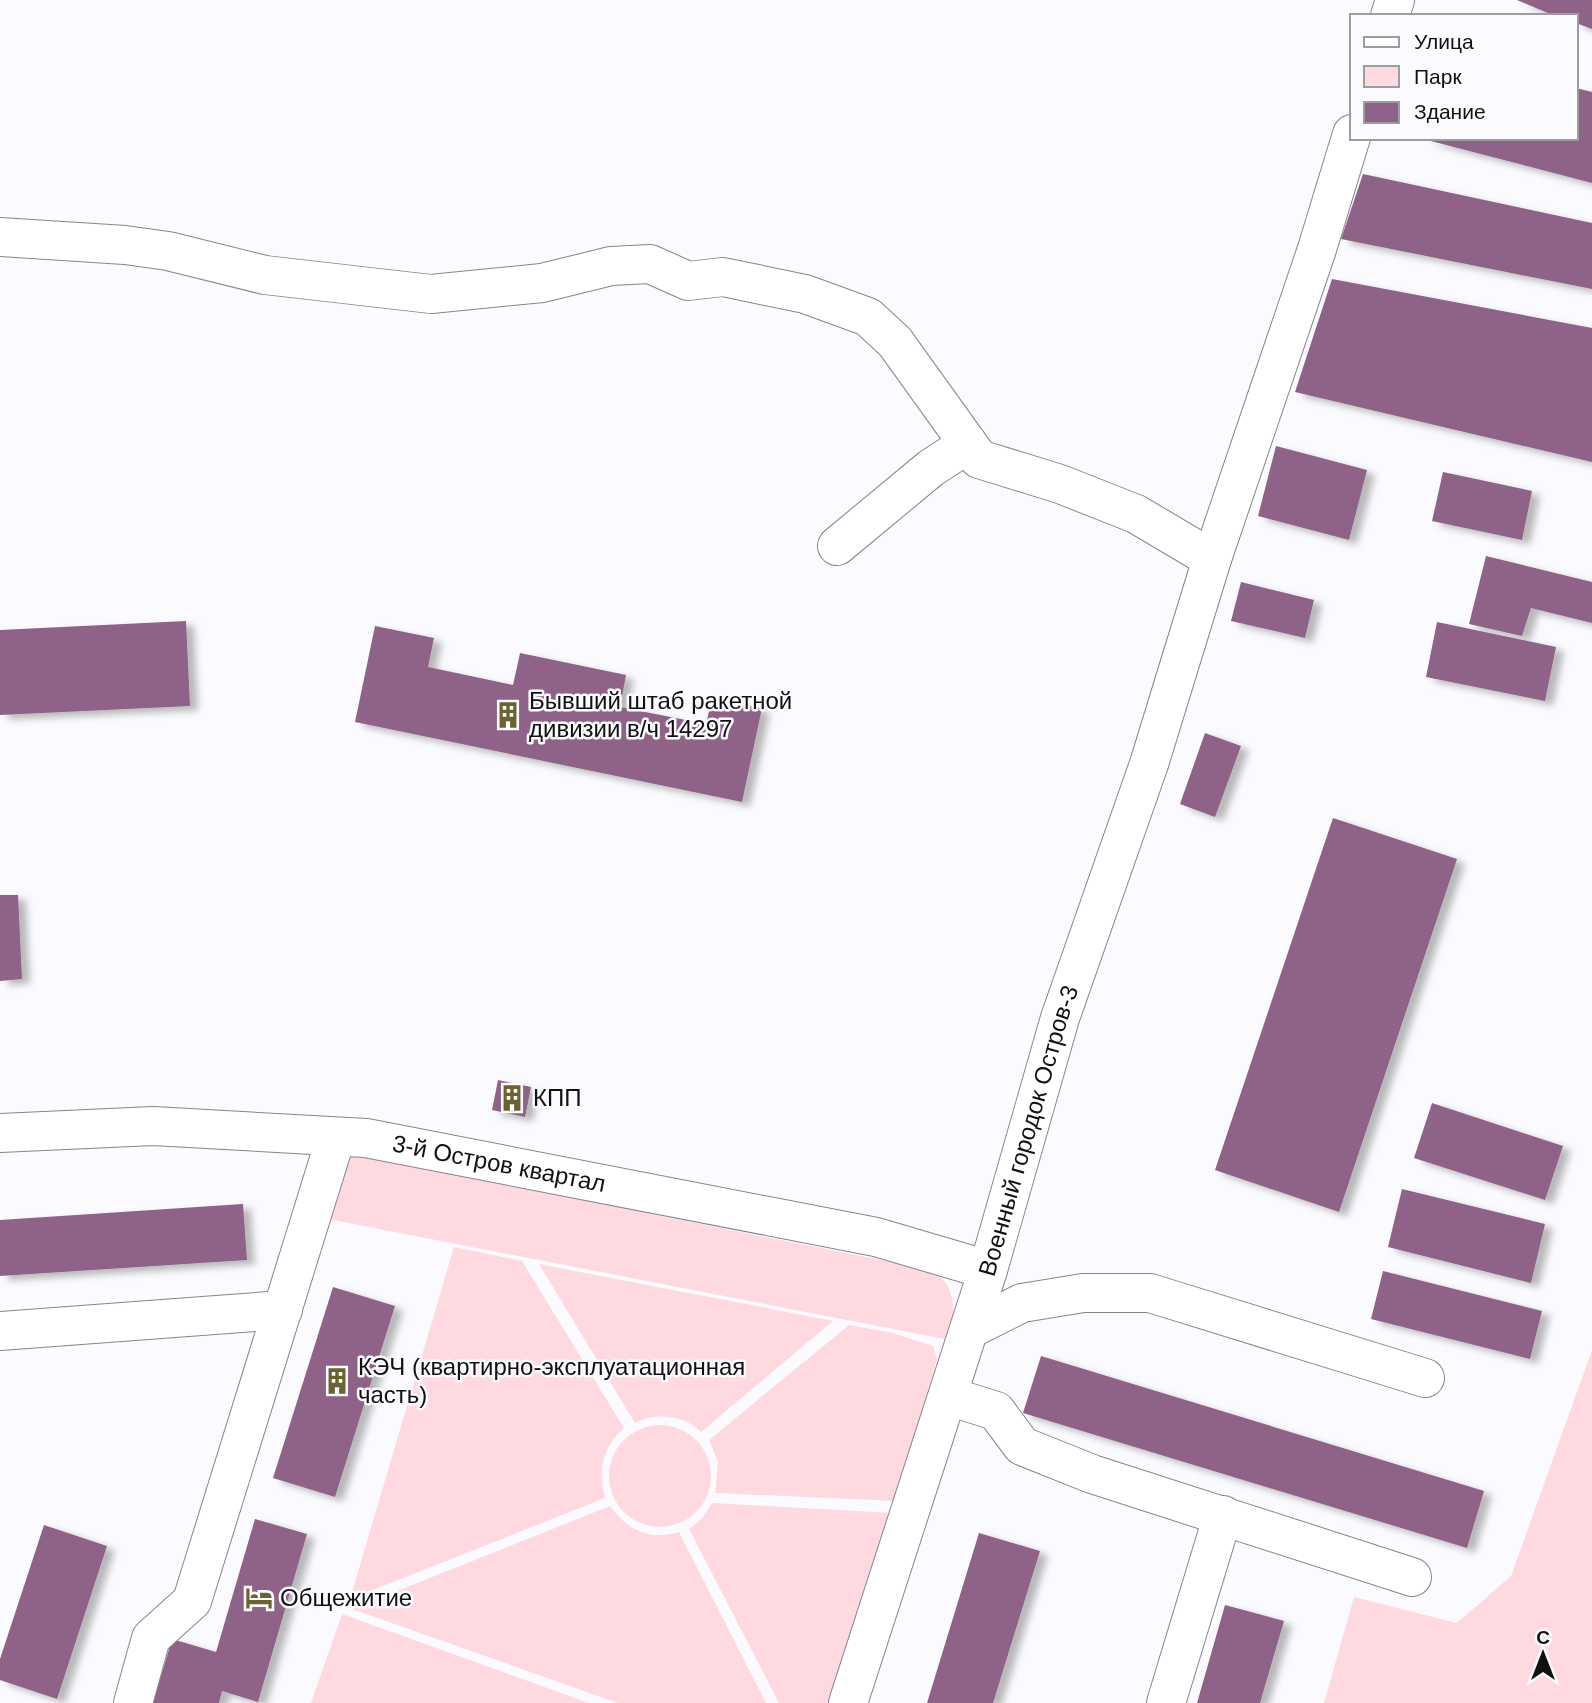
<svg xmlns="http://www.w3.org/2000/svg" width="1592" height="1703" font-family="Arial,sans-serif">
  <defs>
    <filter id="shadow"><feDropShadow dx="8" dy="4.5" stdDeviation="3.5" flood-color="#0004"/></filter>
  </defs>
  <rect width="100%" height="100%" fill="#fbfafe"/>
  <g fill="#ffd9e0">
    <path d="M 340,1157 L 471,1158 L 650,1214 L 901,1264 C 912,1267 930,1269 939,1276 C 957,1289 955,1322 950,1340 L 323,1218 Z"/>
    <path d="M 454,1247 L 522,1261 L 624,1428 C 602,1448 598,1469 605,1498 L 350,1599 Z"/>
    <path d="M 539,1264 L 833,1321 L 701,1432 C 684,1415 656,1412 635,1423 Z"/>
    <path d="M 849,1325 L 893,1333 L 933,1346 L 937,1359 L 897,1501 L 715,1493 L 718,1462 L 709,1440 Z"/>
    <path d="M 1592,1350 L 1592,1703 L 1324,1703 L 1354,1597 L 1457,1623 L 1511,1576 Z"/>
    <circle cx="660" cy="1476" r="51"/>
    <path d="M 712,1503 L 892,1513 L 827,1703 L 779,1703 L 689,1529 L 703,1517 Z"/>
    <path d="M 610,1506 C 627,1530 650,1541 679,1532 L 766,1703 L 618,1703 L 352,1609 Z"/>
    <path d="M 342,1614 L 589,1703 L 311,1703 Z"/>
  </g>
  <g fill="#8f6287" filter="url(#shadow)">
    <path d="M 1517,0 L 1592,0 L 1592,29 L 1576,23 L 1576,16 L 1555,16 Z"/>
    <path d="M 1576,88 L 1592,92 L 1592,183 L 1423,139 L 1576,138 Z"/>
    <path d="M 1363,174 L 1592,223 L 1592,289 L 1341,239 Z"/>
    <path d="M 1332,279 L 1592,328 L 1592,462 L 1295,392 Z"/>
    <path d="M 1276,446 L 1367,470 L 1349,540 L 1258,516 Z"/>
    <path d="M 1443,472 L 1532,491 L 1522,540 L 1432,521 Z"/>
    <path d="M 1486,556 L 1592,582 L 1592,623 L 1531,608 L 1522,636 L 1469,624 Z"/>
    <path d="M 1241,582 L 1314,600 L 1305,638 L 1231,621 Z"/>
    <path d="M 186,621 L 190,706 L 0,715 L 0,630 Z"/>
    <path d="M 1437,622 L 1556,647 L 1545,701 L 1426,677 Z"/>
    <path d="M 375,626 L 434,638 L 428,667 L 513,685 L 520,653 L 626,675 L 620,707 L 706,724 L 712,698 L 762,708 L 742,802 L 355,722 Z"/>
    <path d="M 1205,733 L 1241,746 L 1215,817 L 1180,804 Z"/>
    <path d="M 1333,818 L 1457,859 L 1339,1212 L 1215,1170 Z"/>
    <path d="M 0,895 L 18,895 L 22,979 L 0,981 Z"/>
    <path d="M 498,1080 L 531,1087 L 525,1117 L 492,1110 Z"/>
    <path d="M 1432,1103 L 1563,1146 L 1545,1200 L 1414,1158 Z"/>
    <path d="M 1402,1189 L 1545,1224 L 1531,1283 L 1388,1247 Z"/>
    <path d="M 243,1204 L 247,1260 L 0,1276 L 0,1220 Z"/>
    <path d="M 1383,1271 L 1542,1311 L 1530,1359 L 1371,1319 Z"/>
    <path d="M 333,1287 L 395,1306 L 335,1497 L 273,1478 Z"/>
    <path d="M 1041,1356 L 1484,1491 L 1467,1548 L 1023,1413 Z"/>
    <path d="M 255,1519 L 307,1534 L 258,1702 L 222,1691 L 219,1703 L 153,1703 L 172,1639 L 216,1652 Z"/>
    <path d="M 44,1525 L 107,1546 L 57,1699 L 0,1680 L 0,1659 Z"/>
    <path d="M 979,1533 L 1040,1551 L 993,1703 L 927,1703 Z"/>
    <path d="M 1225,1605 L 1284,1621 L 1260,1703 L 1197,1703 Z"/>
  </g>
  <g fill="none" stroke-linecap="round" stroke-linejoin="round">
    <defs>
      <g id="minor">
        <path d="M 1390,16 L 1395,0"/>
        <path d="M 0,237 L 125,245 L 168,251 L 265,275 L 431,294 L 542,283 L 611,266 L 650,264 L 688,281 L 723,277 L 805,294 L 868,317 L 895,342 L 979,459 L 1060,484 L 1136,514 L 1212,559"/>
        <path d="M 837,546 L 931,468 L 968,444"/>
        <path id="s1" d="M 0,1133 L 153,1126 L 366,1138 L 876,1237 L 988,1270"/>
        <path d="M 970,1329 L 1022,1303 L 1083,1293 L 1150,1293 L 1425,1378"/>
        <path d="M 0,1331 L 283,1310"/>
        <path d="M 948,1396 L 996,1411 L 1022,1446 L 1092,1474 L 1412,1577"/>
        <path d="M 133,1703 L 151,1638 L 192,1601 L 336,1137"/>
        <path id="s2" d="M 848,1703 L 988,1270 L 1060,1018 L 1149,764 L 1212,559 L 1317,249 L 1352,134"/>
        <path d="M 1166,1703 L 1223,1515"/>
      </g>
    </defs>
    <use href="#minor" stroke="#87858c" stroke-width="40"/>
    <use href="#minor" stroke="#fff" stroke-width="38"/>
  </g>
  <defs>
    <symbol id="building-bare" viewBox="-9 -9 18 18"><path d="M-4-6H4V6H1V3H-1V6H-4ZM-2.5-4.3h1.7v1.8h-1.7ZM.8-4.3h1.7v1.8H.8ZM-2.5-1h1.7V.8h-1.7ZM.8-1h1.7V.8H.8Z" fill="#6b632f" stroke="#fbfafe" stroke-width="2.5" paint-order="stroke"/></symbol>
    <symbol id="hotel-bare" viewBox="-9 -9 18 18"><path d="M-6-4.5h1.5V1H6V5H4.5V3h-9V5H-6ZM-4 0a1.8 1.8 0 1 1 3.6 0ZM.5 0V-2.5h3Q6-2.5 6 0Z" fill="#6b632f" stroke="#fbfafe" stroke-width="2.5" paint-order="stroke"/></symbol>
  </defs>
  <g fill-rule="evenodd">
    <use href="#building-bare" x="489" y="696" width="38" height="38"/>
    <use href="#building-bare" x="493" y="1079" width="38" height="38"/>
    <use href="#building-bare" x="318" y="1362" width="38" height="38"/>
    <use href="#hotel-bare" x="240" y="1579" width="38" height="38"/>
  </g>
  <g text-anchor="middle" stroke-width="5" stroke-linejoin="round" paint-order="stroke">
    <g font-size="24" fill="#111013" stroke="#fbfafe" text-anchor="start">
      <text x="529" y="709">Бывший штаб ракетной<tspan x="529" dy="28">дивизии в/ч 14297</tspan></text>
      <text x="533" y="1106">КПП</text>
      <text x="358" y="1375">КЭЧ (квартирно-эксплуатационная<tspan x="358" dy="28">часть)</tspan></text>
      <text x="280" y="1606">Общежитие</text>
    </g>
    <g font-size="24" fill="#111013" stroke="#fbfafe">
      <text dy="8" stroke="none"><textPath href="#s2" startOffset="600">Военный городок Остров-3</textPath></text>
      <text dy="8" stroke="none"><textPath href="#s1" startOffset="502">3-й Остров квартал</textPath></text>
    </g>
  </g>
  <rect x="1350" y="14" width="228" height="126" fill="#fbfafe" stroke="#9d9ca0" stroke-width="2"/>
  <rect x="1364" y="37" width="35" height="10" fill="#ffffff" stroke="#9d9ca0" stroke-width="2"/>
  <text x="1414" y="49" font-size="21" fill="#111013">Улица</text>
  <rect x="1364" y="66" width="35" height="21" fill="#ffd9e0" stroke="#9d9ca0" stroke-width="2"/>
  <text x="1414" y="84" font-size="21" fill="#111013">Парк</text>
  <rect x="1364" y="102" width="35" height="21" fill="#8f6287" stroke="#9d9ca0" stroke-width="2"/>
  <text x="1414" y="119" font-size="21" fill="#111013">Здание</text>
  <g transform="translate(1543 1654)" stroke="#fbfafe" stroke-width="5" paint-order="stroke">
  <path d="M0-5L12 26L0 18L-12 26Z" fill="#111013"/>
  <text y="-10" font-size="19" font-weight="bold" text-anchor="middle" fill="#111013">С</text>
  </g>
</svg>
